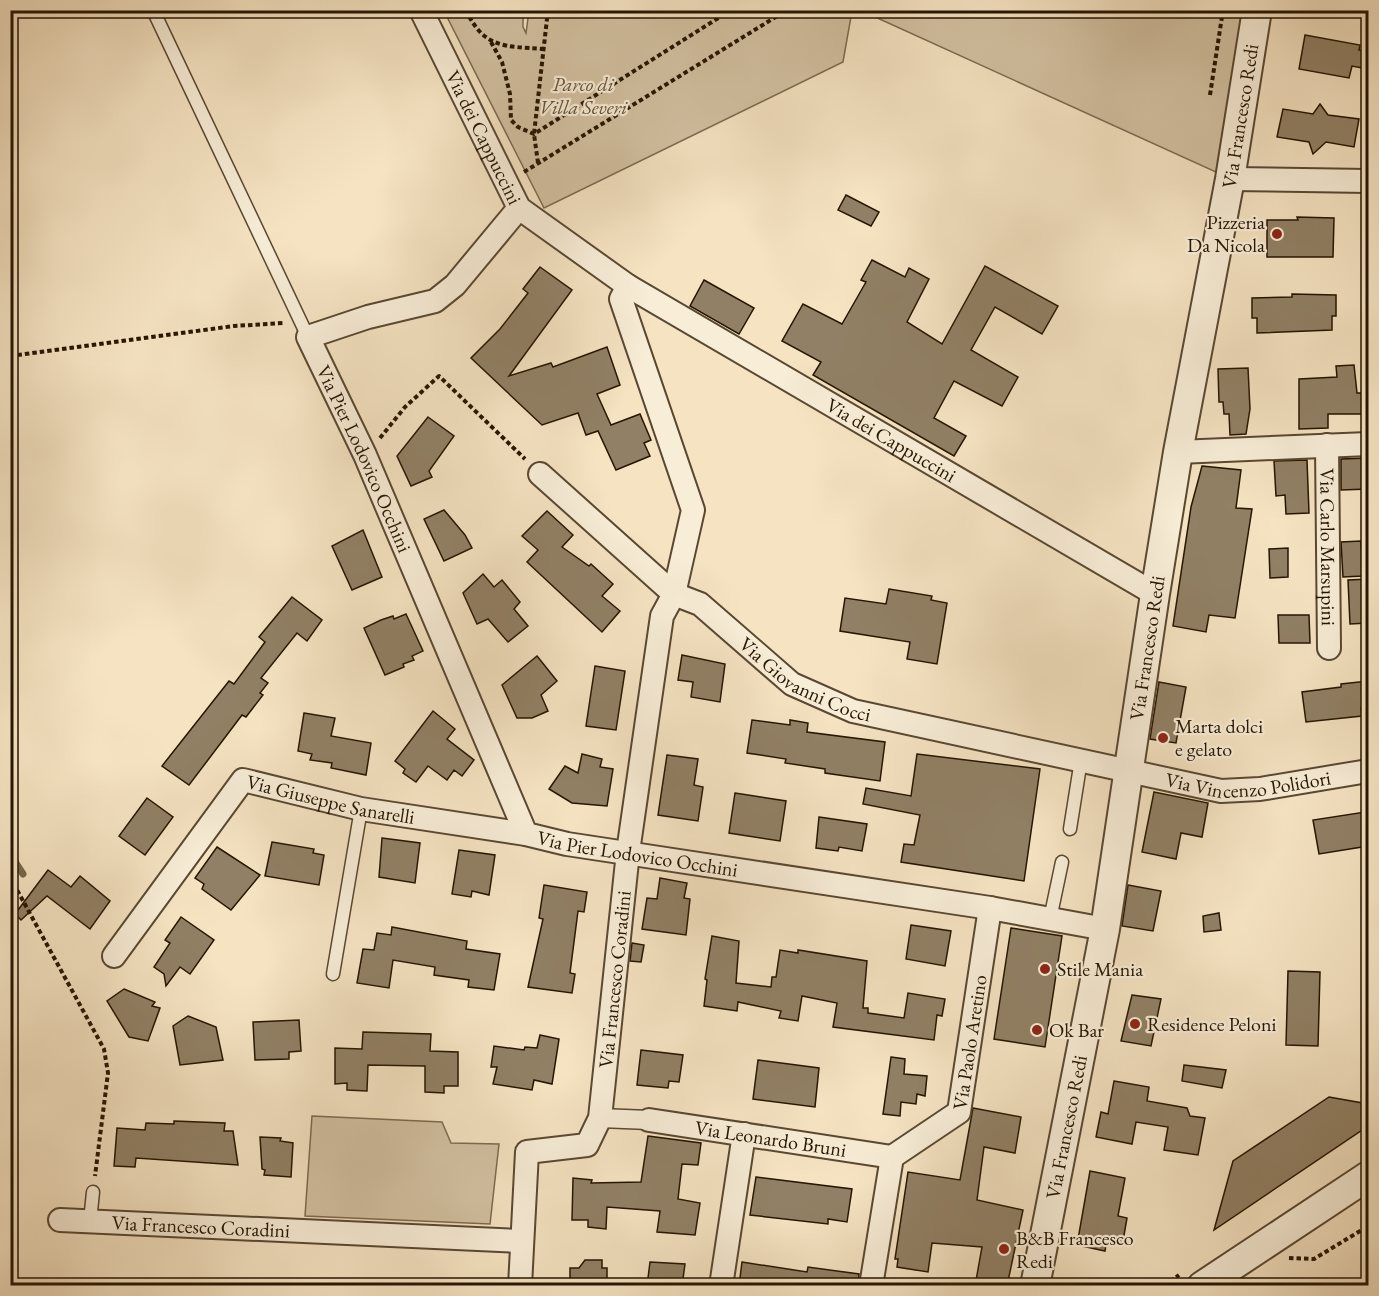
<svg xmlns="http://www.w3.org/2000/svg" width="1379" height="1296" font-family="'EB Garamond',serif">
  <rect width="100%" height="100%" fill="#f5e3c2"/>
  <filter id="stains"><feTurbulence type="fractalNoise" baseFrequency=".00333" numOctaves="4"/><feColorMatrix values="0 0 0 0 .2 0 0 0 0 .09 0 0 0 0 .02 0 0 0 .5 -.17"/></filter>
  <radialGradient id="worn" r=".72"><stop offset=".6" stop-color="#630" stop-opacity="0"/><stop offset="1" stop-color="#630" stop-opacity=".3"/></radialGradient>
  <g fill="#d2c0a1" stroke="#7c6a51" stroke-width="1.5">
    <path d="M 444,11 L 523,11 L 523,27 L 526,33 L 529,11 L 852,11 L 843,62 L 544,208 Z"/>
    <path d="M 862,11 L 1244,11 L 1218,173 Z"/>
    <path d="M 312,1116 L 442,1122 L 451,1143 L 499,1144 L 490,1224 L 305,1216 Z"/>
  </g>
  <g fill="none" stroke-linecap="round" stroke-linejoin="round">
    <path stroke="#77674d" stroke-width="7" d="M 10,854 L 23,874"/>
  </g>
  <g fill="#918065" stroke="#251501" stroke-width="1.5">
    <path d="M 1305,35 L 1360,45 L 1359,50 L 1368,51 L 1368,69 L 1352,66 L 1349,78 L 1299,69 Z"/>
    <path d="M 1320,104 L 1328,115 L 1359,119 L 1354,147 L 1326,142 L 1313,154 L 1309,142 L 1277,137 L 1283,109 L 1313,114 Z"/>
    <path d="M 846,195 L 879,212 L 871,226 L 838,210 Z"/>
    <path d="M 1297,217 L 1334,218 L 1333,257 L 1267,257 L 1267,220 L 1298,220 Z"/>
    <path d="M 872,260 L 905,277 L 909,268 L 929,279 L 907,322 L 942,344 L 985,266 L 1058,306 L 1042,334 L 995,307 L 971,350 L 1018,377 L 1002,406 L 954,381 L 934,418 L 966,436 L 954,456 L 813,375 L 821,362 L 782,341 L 803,304 L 842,324 L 866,282 L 861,280 Z"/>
    <path d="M 540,267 L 572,290 L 509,376 L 551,363 L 553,367 L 607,347 L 620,385 L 597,394 L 611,425 L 640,414 L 651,440 L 644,443 L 650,456 L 616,470 L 598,431 L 586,435 L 578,413 L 542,425 L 471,358 L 500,329 L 528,293 L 523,289 Z"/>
    <path d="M 704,280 L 754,308 L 739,334 L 690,306 Z"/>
    <path d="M 1292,294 L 1336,295 L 1336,316 L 1332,316 L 1332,330 L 1257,333 L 1257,318 L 1252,318 L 1252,298 L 1292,297 Z"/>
    <path d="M 1354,365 L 1357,393 L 1362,393 L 1363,414 L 1328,414 L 1328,428 L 1299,429 L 1299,379 L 1337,377 L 1336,366 Z"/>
    <path d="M 1248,368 L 1250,409 L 1246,434 L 1230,435 L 1229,414 L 1224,414 L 1223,402 L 1219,402 L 1218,369 Z"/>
    <path d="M 428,417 L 454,436 L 429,471 L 432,477 L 411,486 L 397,456 Z"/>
    <path d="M 1368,458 L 1368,489 L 1341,490 L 1341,459 Z"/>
    <path d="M 1307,460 L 1309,513 L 1286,514 L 1285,495 L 1276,496 L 1274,461 Z"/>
    <path d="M 1202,466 L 1241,470 L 1236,508 L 1252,509 L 1235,618 L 1209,615 L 1206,632 L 1173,626 L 1191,507 Z"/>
    <path d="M 444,510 L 465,535 L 472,548 L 444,561 L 424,519 Z"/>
    <path d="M 547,511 L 573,535 L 562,547 L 589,566 L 591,564 L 613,584 L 602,596 L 620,611 L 602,632 L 527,562 L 538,550 L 522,536 Z"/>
    <path d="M 363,530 L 382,577 L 352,590 L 332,546 Z"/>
    <path d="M 1361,541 L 1363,576 L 1343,577 L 1341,542 Z"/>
    <path d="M 1288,548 L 1288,577 L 1270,578 L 1269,549 Z"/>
    <path d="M 483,574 L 494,587 L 502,580 L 520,602 L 514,609 L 528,626 L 508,642 L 488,619 L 477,624 L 463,593 Z"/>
    <path d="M 1368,579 L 1368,623 L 1350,624 L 1348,580 Z"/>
    <path d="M 889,589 L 932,596 L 931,600 L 947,603 L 937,664 L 907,659 L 910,642 L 840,631 L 845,598 L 886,604 Z"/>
    <path d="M 292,597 L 322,620 L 307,641 L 297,633 L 261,678 L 268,683 L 260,693 L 263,695 L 246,717 L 242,715 L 189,785 L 162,766 L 229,681 L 234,684 L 265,642 L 259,637 Z"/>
    <path d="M 406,614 L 423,651 L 412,656 L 414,660 L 403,664 L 404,667 L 385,675 L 364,628 L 381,620 L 393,616 L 394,619 Z"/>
    <path d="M 1278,615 L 1309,615 L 1310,643 L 1279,643 Z"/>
    <path d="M 682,655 L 725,664 L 720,702 L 691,697 L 693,682 L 678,680 Z"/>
    <path d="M 537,656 L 557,681 L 541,695 L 548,711 L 532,718 L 517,718 L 502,685 Z"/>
    <path d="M 595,666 L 625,671 L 616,730 L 586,726 Z"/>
    <path d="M 1368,681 L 1368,707 L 1361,708 L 1362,716 L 1306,722 L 1302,692 L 1341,687 L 1341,684 Z"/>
    <path d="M 1159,682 L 1186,687 L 1176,743 L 1150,739 Z"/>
    <path d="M 433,711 L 455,729 L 447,739 L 474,760 L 462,776 L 454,770 L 447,780 L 428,766 L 416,782 L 403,773 L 405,769 L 395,761 Z"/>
    <path d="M 304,713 L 335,718 L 331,736 L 371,743 L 366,775 L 331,768 L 332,763 L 310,760 L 312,754 L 298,751 Z"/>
    <path d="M 752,720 L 790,725 L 790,720 L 808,723 L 807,732 L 885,742 L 880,781 L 825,773 L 825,769 L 785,763 L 786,759 L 747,753 Z"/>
    <path d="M 582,754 L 602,759 L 600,767 L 613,769 L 607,806 L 572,803 L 549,789 L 565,766 L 578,773 Z"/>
    <path d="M 917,754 L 1040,769 L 1024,881 L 901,862 L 904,844 L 914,845 L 920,815 L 863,804 L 866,788 L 911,796 Z"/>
    <path d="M 667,755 L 698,759 L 694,785 L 703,787 L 698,821 L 658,815 Z"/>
    <path d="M 1154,792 L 1208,803 L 1202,837 L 1181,833 L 1176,859 L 1142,852 Z"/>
    <path d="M 735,793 L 786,801 L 780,841 L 729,833 Z"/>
    <path d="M 147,798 L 173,817 L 145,855 L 119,836 Z"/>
    <path d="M 1365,812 L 1368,846 L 1319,854 L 1313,820 Z"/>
    <path d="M 819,817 L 867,824 L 862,851 L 839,847 L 838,851 L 816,848 Z"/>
    <path d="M 382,838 L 420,843 L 415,883 L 379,877 Z"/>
    <path d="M 272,842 L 314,849 L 313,853 L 324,855 L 319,885 L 265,876 Z"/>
    <path d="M 217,847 L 260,875 L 231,910 L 202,889 L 204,884 L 195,878 Z"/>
    <path d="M 459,850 L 495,855 L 489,895 L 472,891 L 471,897 L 452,894 Z"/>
    <path d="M 48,870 L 71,887 L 80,876 L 110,901 L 90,929 L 47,896 L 21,920 L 15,914 Z"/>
    <path d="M 660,878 L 687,883 L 684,898 L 690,899 L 686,935 L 642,929 L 647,898 L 657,899 Z"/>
    <path d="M 544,885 L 587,892 L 584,912 L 578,911 L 570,973 L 575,974 L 572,993 L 528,987 L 543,919 L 539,918 Z"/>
    <path d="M 1128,885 L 1161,891 L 1153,931 L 1122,926 Z"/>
    <path d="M 1219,913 L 1221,930 L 1204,932 L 1203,916 Z"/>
    <path d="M 181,917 L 214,940 L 190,974 L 180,967 L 166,986 L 164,974 L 154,967 L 170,943 L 165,940 Z"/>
    <path d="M 911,925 L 951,931 L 945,966 L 906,959 Z"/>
    <path d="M 392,927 L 467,941 L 466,949 L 500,954 L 494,990 L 468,987 L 469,980 L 434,975 L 435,967 L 393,960 L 389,988 L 357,983 L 363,949 L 374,950 L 377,933 L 391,935 Z"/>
    <path d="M 1011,928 L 1062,936 L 1045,1047 L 994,1039 Z"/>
    <path d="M 712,936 L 739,941 L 736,983 L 771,987 L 772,977 L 776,977 L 780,950 L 798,953 L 798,950 L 867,961 L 863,1008 L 868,1008 L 868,1013 L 904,1018 L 908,993 L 945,999 L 942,1016 L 937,1015 L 934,1040 L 833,1027 L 837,1003 L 802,996 L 798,1021 L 779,1018 L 781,1011 L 738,1002 L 737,1011 L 704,1006 L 707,980 L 705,979 Z"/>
    <path d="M 632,943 L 644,945 L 641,962 L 630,961 Z"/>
    <path d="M 1288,971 L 1320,972 L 1318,1046 L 1286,1045 Z"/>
    <path d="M 124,989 L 155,1002 L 152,1006 L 160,1008 L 148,1041 L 129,1037 L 107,1001 Z"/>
    <path d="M 1132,995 L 1161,999 L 1151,1046 L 1121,1041 Z"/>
    <path d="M 188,1016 L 216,1027 L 223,1060 L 180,1065 L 173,1026 Z"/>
    <path d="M 299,1020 L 301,1051 L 289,1052 L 289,1059 L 255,1060 L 253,1022 Z"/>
    <path d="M 363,1032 L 431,1034 L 430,1051 L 458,1052 L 458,1086 L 444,1086 L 444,1093 L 425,1092 L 425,1066 L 368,1065 L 367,1091 L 347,1090 L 347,1083 L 335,1084 L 335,1048 L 362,1049 Z"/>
    <path d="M 540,1035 L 559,1039 L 552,1084 L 534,1080 L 532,1090 L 493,1084 L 497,1067 L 491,1067 L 494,1046 L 524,1050 L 525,1047 L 537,1048 Z"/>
    <path d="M 641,1050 L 683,1055 L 679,1082 L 669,1081 L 668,1088 L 637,1085 Z"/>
    <path d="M 891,1057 L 905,1059 L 904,1074 L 927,1076 L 925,1096 L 917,1094 L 916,1104 L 901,1102 L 900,1116 L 883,1114 Z"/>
    <path d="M 758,1060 L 819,1068 L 815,1107 L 753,1099 Z"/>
    <path d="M 1184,1065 L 1226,1070 L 1222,1088 L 1182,1081 Z"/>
    <path d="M 1114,1081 L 1149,1087 L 1147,1101 L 1187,1108 L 1190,1116 L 1205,1118 L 1198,1155 L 1164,1150 L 1168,1127 L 1136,1122 L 1132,1144 L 1096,1137 L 1101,1112 L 1108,1114 Z"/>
    <path d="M 1329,1097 L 1368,1104 L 1368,1126 L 1214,1230 L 1233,1161 Z"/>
    <path d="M 973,1108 L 1021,1117 L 1015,1153 L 984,1147 L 977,1200 L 1023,1210 L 1007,1286 L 975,1286 L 982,1247 L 932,1243 L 928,1272 L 897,1267 L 898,1259 L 895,1259 L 908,1172 L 960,1180 Z"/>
    <path d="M 174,1121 L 225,1123 L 224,1131 L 233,1131 L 238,1165 L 136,1158 L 135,1167 L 114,1166 L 117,1128 L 145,1130 L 146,1123 L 174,1124 Z"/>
    <path d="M 648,1136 L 701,1143 L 698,1165 L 682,1164 L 678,1199 L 700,1203 L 695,1235 L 657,1232 L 660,1211 L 607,1207 L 606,1229 L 588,1227 L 588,1220 L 572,1220 L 573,1178 L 592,1180 L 591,1183 L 641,1182 Z"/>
    <path d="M 260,1137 L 281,1138 L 280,1141 L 293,1143 L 291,1177 L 264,1175 L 265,1170 L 262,1169 Z"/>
    <path d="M 1090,1171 L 1125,1178 L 1118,1216 L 1127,1218 L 1123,1241 L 1107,1238 L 1105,1251 L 1077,1245 Z"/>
    <path d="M 756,1177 L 852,1189 L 847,1222 L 828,1219 L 828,1224 L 750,1215 Z"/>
    <path d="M 585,1260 L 602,1260 L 602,1268 L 607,1268 L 607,1286 L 570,1286 L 570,1268 L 579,1268 Z"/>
    <path d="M 650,1262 L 685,1264 L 682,1286 L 647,1286 Z"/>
    <path d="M 742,1262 L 807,1272 L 808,1267 L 859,1274 L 858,1286 L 739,1286 Z"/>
  </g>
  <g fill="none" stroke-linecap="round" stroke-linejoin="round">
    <defs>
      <g id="service">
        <path d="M 153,10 L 308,337"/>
        <path d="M 1070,829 L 1081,760"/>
        <path d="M 1050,919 L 1062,862"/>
        <path d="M 333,974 L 361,809"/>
        <path d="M 90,1221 L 93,1192"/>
      </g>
      <path id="pedestrian" d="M 600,1118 L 649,1120"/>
      <g id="minor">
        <path id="s1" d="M 421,10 L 519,208 L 628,286 L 1155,594"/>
        <path d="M 1230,179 L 1368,181"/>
        <path id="s2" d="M 519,208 L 455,285 L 435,301 L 368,317 L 308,337 L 365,455 L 526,834 L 567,844 L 990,908 L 1105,929"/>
        <path id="s3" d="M 1327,445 L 1329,648"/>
        <path d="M 1178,452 L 1368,444"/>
        <path id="s4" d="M 540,474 L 674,594 L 700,604 L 792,684 L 853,711 L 1221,791 L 1260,789 L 1368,771"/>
        <path id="s5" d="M 114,956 L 243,780 L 361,809 L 526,834"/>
        <path id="s6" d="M 649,1120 L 892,1157"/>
        <path id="s7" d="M 60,1220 L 521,1241"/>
        <path id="s8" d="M 520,1286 L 527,1152 L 587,1145 L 600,1118 L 628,852 L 662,616 L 674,594 L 693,510 L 621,299 L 628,286"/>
        <path d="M 721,1286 L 744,1134"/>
        <path id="s9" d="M 871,1286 L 892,1157 L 959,1112 L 990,908"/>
      </g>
      <g id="tertiary">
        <path id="s10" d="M 1035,1286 L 1105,929 L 1155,594 L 1178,452 L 1230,179 L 1257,10"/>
        <path d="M 1202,1286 L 1368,1176"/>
      </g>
    </defs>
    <use href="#service" stroke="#594831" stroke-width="15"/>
    <use href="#pedestrian" stroke="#594831" stroke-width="21"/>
    <use href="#minor" stroke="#594831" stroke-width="26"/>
    <use href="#tertiary" stroke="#594831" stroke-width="32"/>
    <g stroke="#251501" stroke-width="4" stroke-dasharray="4.5 3" stroke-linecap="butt">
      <path d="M 466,10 C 484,49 505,46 543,49"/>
      <path d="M 491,42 L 502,62 L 510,94 L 511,120 L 518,127 L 534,134 L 731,10"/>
      <path d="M 1210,95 L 1223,10"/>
      <path d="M 538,163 L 534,134 L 548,10"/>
      <path d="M 524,172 L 787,10"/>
      <path d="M 10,356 L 234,326 L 284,323"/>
      <path d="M 380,438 L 405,407 L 439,376 L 525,459"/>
      <path d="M 10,877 L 104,1049 L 108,1073 L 95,1176"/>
      <path d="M 1289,1258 L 1314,1259 L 1365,1228"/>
      <path d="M 1074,1286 L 1089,1286"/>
      <path d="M 1164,1286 L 1179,1275"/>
    </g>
    <use href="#service" stroke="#f8edd7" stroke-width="12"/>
    <use href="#pedestrian" stroke="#f8edd7" stroke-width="18"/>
    <use href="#minor" stroke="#f8edd7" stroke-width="22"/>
    <use href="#tertiary" stroke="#f8edd7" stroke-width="28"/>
  </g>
  <g fill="#8f2418" stroke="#f8edd7" stroke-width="2">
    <circle cx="1277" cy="234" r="6"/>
    <circle cx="1163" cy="738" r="6"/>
    <circle cx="1045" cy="969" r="6"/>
    <circle cx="1135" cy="1024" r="6"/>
    <circle cx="1037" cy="1030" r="6"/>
    <circle cx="1004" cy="1249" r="6"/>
  </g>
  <g text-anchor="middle" stroke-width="4.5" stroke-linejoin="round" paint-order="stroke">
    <g font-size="20" font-style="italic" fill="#625139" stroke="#f8edd7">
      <text x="583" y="91">Parco di<tspan x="583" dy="23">Villa Severi</tspan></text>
    </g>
    <g font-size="20" fill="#251501" stroke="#f8edd7">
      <text dy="7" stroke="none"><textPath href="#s10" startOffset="1188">Via Francesco Redi</textPath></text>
      <text dy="7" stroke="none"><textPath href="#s1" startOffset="142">Via dei Cappuccini</textPath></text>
      <text dy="7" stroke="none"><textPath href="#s1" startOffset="660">Via dei Cappuccini</textPath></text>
      <text dy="7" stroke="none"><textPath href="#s2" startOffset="392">Via Pier Lodovico Occhini</textPath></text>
      <text dy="7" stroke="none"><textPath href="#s3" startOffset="102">Via Carlo Marsupini</textPath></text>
      <text dy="7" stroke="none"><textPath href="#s10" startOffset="648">Via Francesco Redi</textPath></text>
      <text dy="7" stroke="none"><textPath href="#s4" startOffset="339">Via Giovanni Cocci</textPath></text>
      <text dy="7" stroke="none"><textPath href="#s4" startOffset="800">Via Vincenzo Polidori</textPath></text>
      <text dy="7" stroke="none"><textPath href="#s5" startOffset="308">Via Giuseppe Sanarelli</textPath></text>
      <text dy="7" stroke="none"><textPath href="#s2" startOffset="914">Via Pier Lodovico Occhini</textPath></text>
      <text dy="7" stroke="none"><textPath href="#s8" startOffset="364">Via Francesco Coradini</textPath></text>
      <text dy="7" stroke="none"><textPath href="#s9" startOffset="282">Via Paolo Aretino</textPath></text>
      <text dy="7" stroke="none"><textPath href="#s10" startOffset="162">Via Francesco Redi</textPath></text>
      <text dy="7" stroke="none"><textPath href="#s6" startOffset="123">Via Leonardo Bruni</textPath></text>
      <text dy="7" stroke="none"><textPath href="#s7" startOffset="141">Via Francesco Coradini</textPath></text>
    </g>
    <g font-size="20" fill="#251501" stroke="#f8edd7" text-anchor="start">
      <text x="1265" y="229" text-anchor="end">Pizzeria<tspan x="1265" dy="23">Da Nicola</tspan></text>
      <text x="1175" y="733">Marta dolci<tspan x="1175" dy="23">e gelato</tspan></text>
      <text x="1057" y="976">Stile Mania</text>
      <text x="1147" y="1031">Residence Peloni</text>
      <text x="1049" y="1037">Ok Bar</text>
      <text x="1016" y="1245">B&amp;B Francesco<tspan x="1016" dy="23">Redi</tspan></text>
    </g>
  </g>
  <rect width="1379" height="1296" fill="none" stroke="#f5e3c2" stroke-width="36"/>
  <rect x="12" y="12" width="1355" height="1272" fill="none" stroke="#251501" stroke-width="3"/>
  <rect x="18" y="18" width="1343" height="1260" fill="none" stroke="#251501" stroke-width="1.5"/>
  <rect width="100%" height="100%" filter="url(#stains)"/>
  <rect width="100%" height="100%" fill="url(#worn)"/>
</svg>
